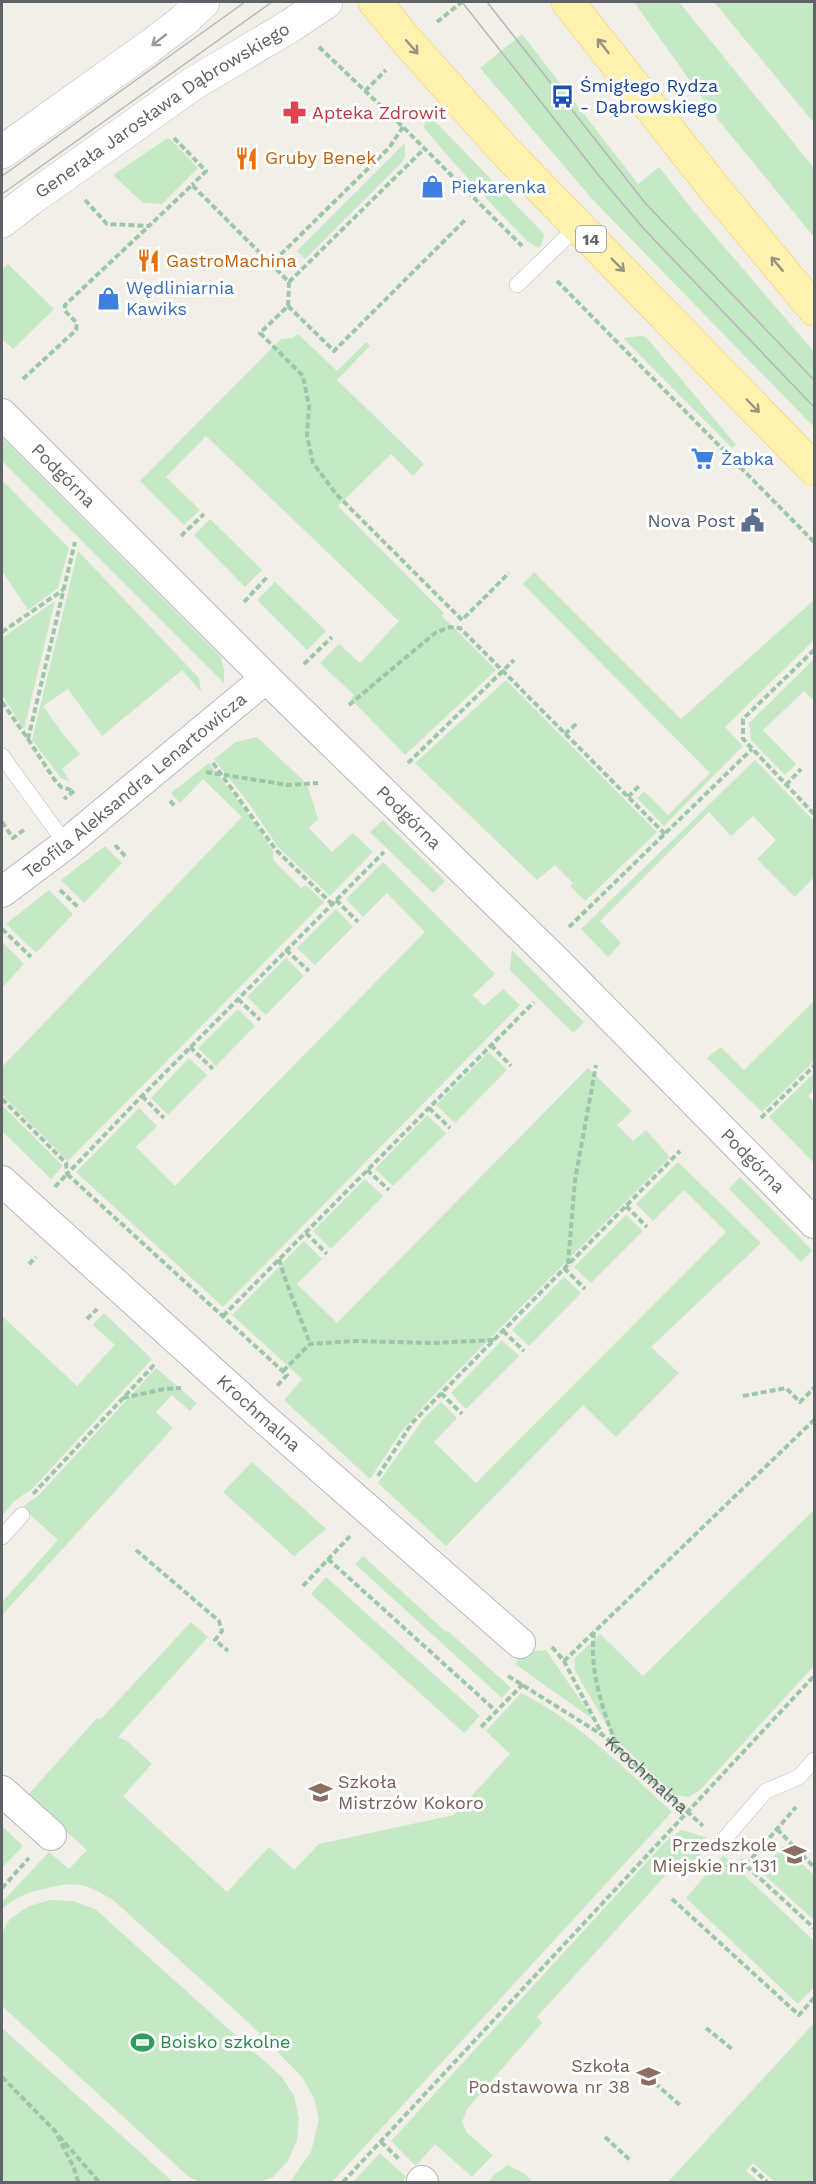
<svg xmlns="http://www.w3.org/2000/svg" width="816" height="2184" font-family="'Work Sans',sans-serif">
  <rect width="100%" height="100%" fill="#f1efe8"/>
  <g fill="#c5e8c5">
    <path d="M 634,2 L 679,2 L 814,168 L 814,237 L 716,117 Z"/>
    <path d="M 714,2 L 814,2 L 814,123 Z"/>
    <path d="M 522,34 L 638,184 L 659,167 L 691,208 L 814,352 L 814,427 L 594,201 L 480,68 Z"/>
    <path d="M 431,117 L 544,234 L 543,241 L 539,248 L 528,242 C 492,205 457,168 424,128 L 425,122 Z"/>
    <path d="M 166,139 L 170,139 L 198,168 L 162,204 L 143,203 L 113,175 Z"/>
    <path d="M 405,143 L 405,156 L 402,162 L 305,259 L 297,251 Z"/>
    <path d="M 8,264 L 54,309 L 13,349 L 2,339 L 2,270 Z"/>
    <path d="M 298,334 L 337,371 L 366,342 L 370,346 L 337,380 L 424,464 L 413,476 L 391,454 L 338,506 L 444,613 L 442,616 L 496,670 L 405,755 L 351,699 L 354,695 L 320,663 L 339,644 L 360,663 L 399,621 L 206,436 L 166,477 L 200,510 L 184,525 L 140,481 L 281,339 L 293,338 Z"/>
    <path d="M 640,336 L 646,337 L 736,445 L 732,448 L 623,338 Z"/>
    <path d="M 2,438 L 221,657 L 224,670 L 224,683 L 2,461 Z"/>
    <path d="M 2,480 L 69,548 L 58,588 L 28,610 L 2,571 Z"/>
    <path d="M 210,519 L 262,570 L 245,587 L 194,535 Z"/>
    <path d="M 78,551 L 199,678 L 201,692 L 182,670 L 102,736 L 68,689 L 43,706 L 63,734 L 80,754 L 62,769 L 70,782 L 61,778 L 32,740 Z"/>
    <path d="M 534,572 L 681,719 L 814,600 L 814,640 L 725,727 L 743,746 L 664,826 L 637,798 L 644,791 L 668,815 L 710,773 L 523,584 Z"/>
    <path d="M 275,582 L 326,631 L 307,650 L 257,600 Z"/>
    <path d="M 55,601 L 24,729 L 2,695 L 2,638 Z"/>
    <path d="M 814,659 L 814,701 L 804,691 L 763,730 L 796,764 L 785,775 L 751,740 L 749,723 Z"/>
    <path d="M 506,680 L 657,832 L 585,901 L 570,886 L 573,883 L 555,865 L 537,880 L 415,763 Z"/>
    <path d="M 257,737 L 307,784 L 318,819 L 309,828 L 332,852 L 353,833 L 373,852 L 330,896 L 278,847 L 250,805 L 214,759 L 236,742 Z"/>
    <path d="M 755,760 L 814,821 L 814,879 L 813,878 L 795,897 L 757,859 L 776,840 L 753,816 L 731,836 L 709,812 L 600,921 L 621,943 L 608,957 L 581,929 Z"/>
    <path d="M 209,763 L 249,815 L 273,851 L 273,860 L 301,888 L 306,885 L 324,902 L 68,1161 L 2,1095 L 2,1067 L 242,817 L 203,779 L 180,803 L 171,793 Z"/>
    <path d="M 383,820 L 445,881 L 433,893 L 370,832 Z"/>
    <path d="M 105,846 L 122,863 L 84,903 L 61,880 Z"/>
    <path d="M 383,862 L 495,974 L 473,995 L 484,1006 L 503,989 L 520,1005 L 223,1307 L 76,1172 L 139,1108 L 157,1126 L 136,1147 L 175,1186 L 425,932 L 387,893 L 363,917 L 346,899 Z"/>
    <path d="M 49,890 L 73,914 L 36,953 L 6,924 Z"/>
    <path d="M 336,909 L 353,927 L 315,965 L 297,948 Z"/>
    <path d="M 2,942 L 24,964 L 2,988 Z"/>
    <path d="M 512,950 L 584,1022 L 573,1033 L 510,970 Z"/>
    <path d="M 286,958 L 304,976 L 266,1015 L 247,997 Z"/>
    <path d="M 814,1001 L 814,1061 L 762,1112 L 707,1058 L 721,1047 L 744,1070 Z"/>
    <path d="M 238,1009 L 255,1026 L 216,1066 L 198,1048 Z"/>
    <path d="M 489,1052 L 507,1070 L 455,1123 L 436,1105 Z"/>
    <path d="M 189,1058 L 207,1075 L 168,1115 L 151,1098 Z"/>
    <path d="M 588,1068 L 632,1111 L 617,1125 L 633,1141 L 646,1130 L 670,1157 L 432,1397 L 401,1432 L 370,1479 L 284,1400 L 302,1379 L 232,1315 L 304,1241 L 322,1259 L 297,1284 L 337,1323 Z"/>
    <path d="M 814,1073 L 814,1089 L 808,1096 L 814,1103 L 814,1163 L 769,1117 Z"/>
    <path d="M 2,1105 L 63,1166 L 51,1179 L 2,1131 Z"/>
    <path d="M 427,1115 L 446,1133 L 393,1186 L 375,1169 Z"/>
    <path d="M 678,1162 L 761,1243 L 651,1347 L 679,1373 L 616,1437 L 583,1405 L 446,1546 L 378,1483 L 424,1418 L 441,1402 L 457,1418 L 434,1442 L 476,1483 L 726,1232 L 684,1190 L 653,1221 L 636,1204 Z"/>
    <path d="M 740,1177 L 812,1250 L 801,1262 L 729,1189 Z"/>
    <path d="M 365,1179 L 383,1196 L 331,1249 L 313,1231 Z"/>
    <path d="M 626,1215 L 643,1231 L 591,1283 L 574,1267 Z"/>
    <path d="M 564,1277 L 581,1293 L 529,1346 L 512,1330 Z"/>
    <path d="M 104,1313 L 152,1359 L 32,1489 L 14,1501 L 2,1516 L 2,1316 L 77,1386 L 115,1345 L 93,1325 Z"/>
    <path d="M 502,1340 L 519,1356 L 466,1409 L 451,1393 Z"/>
    <path d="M 156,1368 L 197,1403 L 190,1411 L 172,1395 L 156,1412 L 173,1428 L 2,1615 L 2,1602 L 58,1540 L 22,1507 L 38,1496 Z"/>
    <path d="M 252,1462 L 326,1529 L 294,1556 L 223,1492 Z"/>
    <path d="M 814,1510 L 814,1666 L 700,1790 L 689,1797 L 675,1795 L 615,1739 L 574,1669 L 575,1658 L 600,1634 L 643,1676 Z"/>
    <path d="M 363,1556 L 445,1631 L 449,1632 L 511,1688 L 502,1698 L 355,1564 Z"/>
    <path d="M 326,1577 L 480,1716 L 464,1733 L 311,1594 Z"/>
    <path d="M 191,1622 L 208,1637 L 118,1737 L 127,1741 L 152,1764 L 123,1796 L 227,1892 L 269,1847 L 294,1870 L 319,1844 L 454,1815 L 510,1754 L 486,1731 L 521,1693 C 579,1722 625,1769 672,1812 L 332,2182 L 290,2182 L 311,2152 L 319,2119 L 314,2098 L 303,2078 L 248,2022 L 113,1900 C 84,1882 76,1881 43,1889 C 21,1895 19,1896 2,1909 L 2,1902 L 49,1852 L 69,1869 L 87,1850 L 27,1796 L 97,1718 L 101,1719 Z"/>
    <path d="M 546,1650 L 594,1720 L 515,1664 L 523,1652 Z"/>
    <path d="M 2,1826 L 23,1846 L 2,1868 Z"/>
    <path d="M 681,1830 L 705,1837 L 710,1845 L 692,1863 L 683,1856 L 537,2017 L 542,2023 L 468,2108 L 462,2122 L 467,2133 L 493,2155 L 472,2177 L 435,2144 L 416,2166 L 391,2141 L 666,1841 Z"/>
    <path d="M 783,1846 L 814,1875 L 814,1920 L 760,1871 Z"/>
    <path d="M 723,1855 L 814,1941 L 814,1987 L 798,2004 L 686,1898 Z"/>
    <path d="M 51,1900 L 73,1901 L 95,1909 L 282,2077 L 294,2096 L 299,2118 L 297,2140 L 288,2161 L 273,2177 L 261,2182 L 200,2182 L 189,2177 L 2,2006 L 2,1932 L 10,1919 L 29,1906 Z"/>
    <path d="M 814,2023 L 814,2182 L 775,2182 L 753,2163 L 746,2171 L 759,2182 L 668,2182 Z"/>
    <path d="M 2,2028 L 173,2182 L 2,2182 Z"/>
    <path d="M 380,2153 L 406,2177 L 402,2182 L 353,2182 Z"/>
    <path d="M 508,2165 L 525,2174 L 533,2182 L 488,2182 L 495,2174 Z"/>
  </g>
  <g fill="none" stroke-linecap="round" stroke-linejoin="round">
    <defs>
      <g id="lane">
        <path d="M 517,285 L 578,226"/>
        <path d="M 2,756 L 66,844"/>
        <path d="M 2,1537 L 22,1515"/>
        <path d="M 721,1843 L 766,1791 L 799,1777 L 814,1760"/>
      </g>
      <g id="street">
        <path id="s2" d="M 2,414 L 266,678 L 555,960 L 814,1223"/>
        <path id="s3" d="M 2,892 L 66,844 L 266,678"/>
        <path id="s4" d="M 2,1181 L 258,1413 L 520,1643"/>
        <path d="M 2,1791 L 51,1835"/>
        <path d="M 422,2181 L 423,2182"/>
      </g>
      <g id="secondary">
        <path d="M 2,152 L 149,47 L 183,21 L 203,2"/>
        <path id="s5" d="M 2,221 L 29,200 L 194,83 L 290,26 L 326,2"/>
      </g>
      <g id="primary">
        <path d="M 375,2 L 407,41 L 505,151 L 814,469"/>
        <path d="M 568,2 L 714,188 L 814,309"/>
      </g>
    </defs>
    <use href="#lane" stroke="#b5b8bc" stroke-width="16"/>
    <use href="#street" stroke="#b5b8bc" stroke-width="32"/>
    <use href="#secondary" stroke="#b6babf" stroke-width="34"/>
    <use href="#primary" stroke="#f2c960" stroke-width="34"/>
    <g stroke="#9cc7a9" stroke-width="4" stroke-dasharray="6 3" stroke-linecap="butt">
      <path d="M 437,22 L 462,2"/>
      <path d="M 319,47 L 403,127 L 522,246"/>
      <path d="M 365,91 L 386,70"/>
      <path d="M 403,127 L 389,148 L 271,264 L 289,282 L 288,306 L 260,333 L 303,376 L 309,406 L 307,436 L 313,463 L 336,494 L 462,620 L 509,573"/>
      <path d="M 174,138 L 206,171 L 192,185"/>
      <path d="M 85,200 L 107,224 L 149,226 L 192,185 L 271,264"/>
      <path d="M 557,281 L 814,542"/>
      <path d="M 289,282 L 425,148"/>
      <path d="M 288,306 L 334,351 L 465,220"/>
      <path d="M 23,379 L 76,330 L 77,323 L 65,311 L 65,305 L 149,226"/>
      <path d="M 181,536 L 204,514"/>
      <path d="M 244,602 L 268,576"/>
      <path d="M 2,632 L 63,590"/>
      <path d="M 814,650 L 743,719 L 743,739 L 814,814"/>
      <path d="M 304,664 L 332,637"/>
      <path d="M 2,702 L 28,739 L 75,542"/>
      <path d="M 349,705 L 435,633 L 450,627 L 460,628 L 665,834"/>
      <path d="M 565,734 L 577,723"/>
      <path d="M 28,739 L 54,779 L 61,787 L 74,791 L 64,799"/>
      <path d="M 213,763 L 276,850 L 332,904"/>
      <path d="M 408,763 L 514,660"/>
      <path d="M 206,772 L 288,785 L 318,783"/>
      <path d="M 786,785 L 801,769"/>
      <path d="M 628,797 L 639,786"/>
      <path d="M 170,801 L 176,807"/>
      <path d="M 2,822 L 13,838 L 25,829"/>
      <path d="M 115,845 L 127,858"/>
      <path d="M 60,890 L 79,908"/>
      <path d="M 336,900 L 358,922"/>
      <path d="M 569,927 L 752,749"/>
      <path d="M 2,929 L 31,957"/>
      <path d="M 286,950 L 309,971"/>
      <path d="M 238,999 L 260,1020"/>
      <path d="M 491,1045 L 511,1066"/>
      <path d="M 190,1047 L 213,1069"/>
      <path d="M 142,1096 L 164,1118"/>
      <path d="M 2,1099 L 66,1163 L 67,1174 L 142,1096 L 384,852"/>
      <path d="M 429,1108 L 450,1128"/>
      <path d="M 761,1118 L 814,1066"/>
      <path d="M 367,1170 L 389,1190"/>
      <path d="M 55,1187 L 67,1174 L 287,1375 L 276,1387"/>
      <path d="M 626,1206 L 647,1227"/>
      <path d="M 306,1233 L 327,1254"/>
      <path d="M 279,1259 C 287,1288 300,1315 310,1344"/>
      <path d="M 29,1264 L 36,1257"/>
      <path d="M 568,1264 L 575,1180 L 596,1065"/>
      <path d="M 564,1268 L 585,1289"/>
      <path d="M 223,1316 L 534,1002"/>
      <path d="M 87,1319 L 97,1309"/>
      <path d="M 503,1331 L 524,1351"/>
      <path d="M 283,1371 L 310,1344 L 355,1341 L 433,1343 L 494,1340"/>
      <path d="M 441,1393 L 462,1414"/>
      <path d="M 743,1396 L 786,1388 L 800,1402 L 814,1388"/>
      <path d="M 123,1398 L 164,1389 L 181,1388"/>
      <path d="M 378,1476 L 412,1423 L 680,1151"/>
      <path d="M 33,1494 L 155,1364"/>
      <path d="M 136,1550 L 219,1621 L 222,1631 L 215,1640 L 228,1651"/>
      <path d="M 328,1559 L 496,1711"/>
      <path d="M 303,1586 L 350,1536"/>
      <path d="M 594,1632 C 589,1671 603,1711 617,1746"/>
      <path d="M 552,1647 L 564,1661 L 602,1734"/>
      <path d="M 564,1661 L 814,1420"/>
      <path id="s1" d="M 508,1676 L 604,1736 L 703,1826"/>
      <path d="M 481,1727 L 523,1684"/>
      <path d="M 777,1829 L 814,1867"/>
      <path d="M 740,1860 L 814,1928"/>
      <path d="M 746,1865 L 796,1807"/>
      <path d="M 2,1888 L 29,1858"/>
      <path d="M 672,1899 L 799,2015 L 814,1998"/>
      <path d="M 706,2028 L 732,2049"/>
      <path d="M 2,2077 L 55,2131 L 74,2168 L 78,2182"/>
      <path d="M 655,2083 L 681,2106"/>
      <path d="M 59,2136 L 99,2182"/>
      <path d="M 605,2137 L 631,2161"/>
      <path d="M 381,2142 L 400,2160"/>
      <path d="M 752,2168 L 767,2182"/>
      <path d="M 343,2182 L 814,1676"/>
    </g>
    <use href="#lane" stroke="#fff" stroke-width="15"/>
    <use href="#street" stroke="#fff" stroke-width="30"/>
    <use href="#secondary" stroke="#fff" stroke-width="33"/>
    <use href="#primary" stroke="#fff2af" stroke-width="33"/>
    <g stroke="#b6b7b8" stroke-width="1.5">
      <path d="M 462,2 L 600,177 L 644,229 L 814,407"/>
      <path d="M 487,2 L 646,204 L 814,380"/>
      <path d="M 2,176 L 245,2"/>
      <path d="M 2,194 L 272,2"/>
    </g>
  </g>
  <defs><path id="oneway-shaft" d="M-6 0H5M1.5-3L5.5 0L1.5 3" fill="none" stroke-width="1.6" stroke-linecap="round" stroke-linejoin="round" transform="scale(1.5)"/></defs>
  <use stroke="#979a9d" href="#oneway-shaft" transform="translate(159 40) rotate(142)"/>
  <g stroke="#979581">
    <use href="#oneway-shaft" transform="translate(603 46) rotate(-128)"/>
    <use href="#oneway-shaft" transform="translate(412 47) rotate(49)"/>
    <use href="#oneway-shaft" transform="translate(777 264) rotate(-130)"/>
    <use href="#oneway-shaft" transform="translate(618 265) rotate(45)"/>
    <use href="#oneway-shaft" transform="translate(753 406) rotate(46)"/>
  </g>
  <defs>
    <symbol id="bus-bare" viewBox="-9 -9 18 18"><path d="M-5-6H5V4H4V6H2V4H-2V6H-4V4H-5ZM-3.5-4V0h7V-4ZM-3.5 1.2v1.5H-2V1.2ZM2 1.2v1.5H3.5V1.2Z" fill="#1a4fb4" stroke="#fff" stroke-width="2.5" paint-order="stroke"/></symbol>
    <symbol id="pharmacy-bare" viewBox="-9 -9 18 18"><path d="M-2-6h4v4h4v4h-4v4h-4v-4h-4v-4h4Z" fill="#e0444e" stroke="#fff" stroke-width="2.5" paint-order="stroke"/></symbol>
    <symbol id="restaurant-bare" viewBox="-9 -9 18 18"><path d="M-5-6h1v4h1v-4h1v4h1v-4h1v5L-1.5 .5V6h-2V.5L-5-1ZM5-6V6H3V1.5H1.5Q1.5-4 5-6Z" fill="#e8710a" stroke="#fff" stroke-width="2.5" paint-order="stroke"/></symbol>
    <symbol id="shop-bare" viewBox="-9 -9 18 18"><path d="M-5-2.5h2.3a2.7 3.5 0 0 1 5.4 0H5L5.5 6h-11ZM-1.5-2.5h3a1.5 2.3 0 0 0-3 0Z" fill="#3f7fe0" stroke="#fff" stroke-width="2.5" paint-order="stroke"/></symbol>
    <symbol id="supermarket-bare" viewBox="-9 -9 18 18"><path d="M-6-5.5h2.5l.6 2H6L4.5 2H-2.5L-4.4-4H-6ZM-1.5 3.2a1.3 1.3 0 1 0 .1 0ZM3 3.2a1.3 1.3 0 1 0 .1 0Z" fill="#3f7fe0" stroke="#fff" stroke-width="2.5" paint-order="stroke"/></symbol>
    <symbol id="civic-bare" viewBox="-9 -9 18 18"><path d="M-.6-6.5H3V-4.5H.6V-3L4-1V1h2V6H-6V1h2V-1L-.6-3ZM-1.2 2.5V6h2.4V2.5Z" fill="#5c6f8a" stroke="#fff" stroke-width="2.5" paint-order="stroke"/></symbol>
    <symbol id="school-bare" viewBox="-9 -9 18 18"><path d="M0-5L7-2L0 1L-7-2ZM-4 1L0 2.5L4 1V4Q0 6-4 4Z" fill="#8d6e63" stroke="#fff" stroke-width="2.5" paint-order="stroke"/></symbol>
    <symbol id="stadium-bare" viewBox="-9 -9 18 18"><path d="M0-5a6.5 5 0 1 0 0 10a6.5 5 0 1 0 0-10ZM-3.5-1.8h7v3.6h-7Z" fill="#2e9e5b" stroke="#fff" stroke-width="2.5" paint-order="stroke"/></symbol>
  </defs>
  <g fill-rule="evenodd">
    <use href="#bus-bare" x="546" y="80" width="33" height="33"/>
    <use href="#pharmacy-bare" x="278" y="96" width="33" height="33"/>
    <use href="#restaurant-bare" x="230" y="142" width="33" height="33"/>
    <use href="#shop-bare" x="416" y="170" width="33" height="33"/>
    <use href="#restaurant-bare" x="132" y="244" width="33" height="33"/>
    <use href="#shop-bare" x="92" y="282" width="33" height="33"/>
    <use href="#supermarket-bare" x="686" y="442" width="33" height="33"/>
    <use href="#civic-bare" x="736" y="504" width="33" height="33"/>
    <use href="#school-bare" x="304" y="1776" width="33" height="33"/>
    <use href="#school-bare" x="778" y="1838" width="33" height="33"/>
    <use href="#stadium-bare" x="126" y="2026" width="33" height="33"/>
    <use href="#school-bare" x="632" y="2060" width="33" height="33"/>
  </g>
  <g text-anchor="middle" stroke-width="6" stroke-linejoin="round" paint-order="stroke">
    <rect fill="#fff" stroke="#8f9295" stroke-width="1.5" x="576" y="226" width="30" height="26" rx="4.5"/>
    <g font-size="16" font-weight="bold" fill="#5f6368">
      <text x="591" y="245">14</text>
    </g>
    <g font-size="18" fill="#164399" stroke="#fff" text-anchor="start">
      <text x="580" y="92">Śmigłego Rydza<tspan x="580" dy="21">- Dąbrowskiego</tspan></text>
    </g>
    <g font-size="18" fill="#5f6368" stroke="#fff">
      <text dy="6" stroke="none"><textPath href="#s5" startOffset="195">Generała Jarosława Dąbrowskiego</textPath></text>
      <text dy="6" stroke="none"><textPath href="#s2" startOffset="87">Podgórna</textPath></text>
      <text dy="6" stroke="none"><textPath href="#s3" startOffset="170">Teofila Aleksandra Lenartowicza</textPath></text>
      <text dy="6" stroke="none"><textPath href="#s2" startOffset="573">Podgórna</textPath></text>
      <text dy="6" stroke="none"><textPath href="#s2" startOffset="1059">Podgórna</textPath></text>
      <text dy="6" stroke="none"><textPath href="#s4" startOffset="346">Krochmalna</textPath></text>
      <text dy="6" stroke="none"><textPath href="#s1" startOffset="171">Krochmalna</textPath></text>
    </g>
    <g font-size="18" fill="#be3a42" stroke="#fff" text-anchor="start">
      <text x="312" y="119">Apteka Zdrowit</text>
    </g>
    <g font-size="18" fill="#c56008" stroke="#fff" text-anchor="start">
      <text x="265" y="164">Gruby Benek</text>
      <text x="166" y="267">GastroMachina</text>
    </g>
    <g font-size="18" fill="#366cbe" stroke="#fff" text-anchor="start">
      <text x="451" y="193">Piekarenka</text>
      <text x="126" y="294">Wędliniarnia<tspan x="126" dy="21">Kawiks</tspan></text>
      <text x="721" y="465">Żabka</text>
    </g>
    <g font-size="18" fill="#4e5e75" stroke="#fff" text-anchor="end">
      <text x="735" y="527">Nova Post</text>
    </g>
    <g font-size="18" fill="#785e54" stroke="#fff" text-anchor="end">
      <text x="338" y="1788" text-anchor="start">Szkoła<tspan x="338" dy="21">Mistrzów Kokoro</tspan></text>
      <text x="777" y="1851">Przedszkole<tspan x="777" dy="21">Miejskie nr 131</tspan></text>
      <text x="630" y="2072">Szkoła<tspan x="630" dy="21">Podstawowa nr 38</tspan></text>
    </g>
    <g font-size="18" fill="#27864d" stroke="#fff" text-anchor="start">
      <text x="160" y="2048">Boisko szkolne</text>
    </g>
  </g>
  <rect width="816" height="2184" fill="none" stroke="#5f6368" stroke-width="6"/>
</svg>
